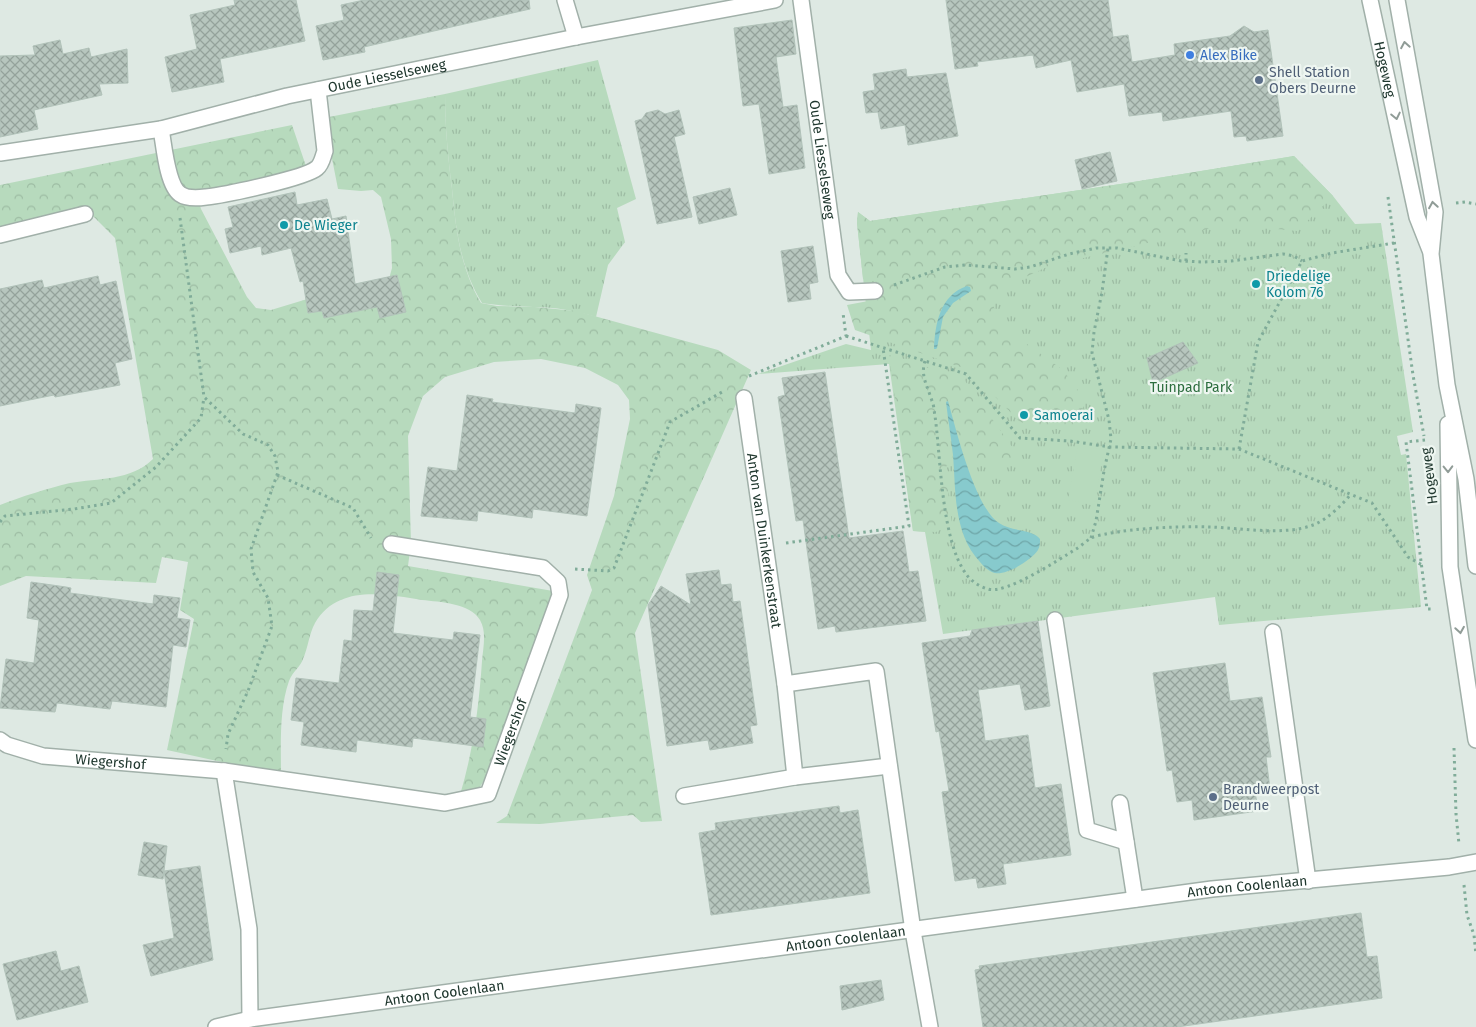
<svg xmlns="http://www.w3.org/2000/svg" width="1476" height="1027" font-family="'Fira Sans',sans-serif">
  <defs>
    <pattern id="grass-tufts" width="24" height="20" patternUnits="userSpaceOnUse" patternTransform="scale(1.25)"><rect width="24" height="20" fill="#b7dabd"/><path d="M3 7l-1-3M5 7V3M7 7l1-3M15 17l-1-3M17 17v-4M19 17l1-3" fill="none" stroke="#9dbca3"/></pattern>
    <pattern id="forest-crowns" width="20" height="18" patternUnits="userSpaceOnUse" patternTransform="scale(1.25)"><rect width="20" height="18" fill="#b7dabd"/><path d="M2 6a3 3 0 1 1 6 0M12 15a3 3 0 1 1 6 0" fill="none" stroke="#9dbca3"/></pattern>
    <pattern id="water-waves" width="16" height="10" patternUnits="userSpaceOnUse" patternTransform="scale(1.25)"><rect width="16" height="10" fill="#87cacd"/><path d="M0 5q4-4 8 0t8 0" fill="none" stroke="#6ea5a7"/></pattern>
    <pattern id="building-cross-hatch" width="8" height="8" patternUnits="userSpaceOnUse" patternTransform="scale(1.25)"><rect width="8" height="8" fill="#b7c6be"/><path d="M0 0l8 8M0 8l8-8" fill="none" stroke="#94a29b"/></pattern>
  </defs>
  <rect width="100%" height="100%" fill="#dee9e3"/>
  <g fill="url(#grass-tufts)">
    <path d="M 598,60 L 636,199 L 617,208 L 625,242 L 608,265 L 596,317 C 576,311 555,307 533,307 C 516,306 499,306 482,303 C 460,267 456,230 452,189 C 448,157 445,126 445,94 Z"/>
    <path d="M 1294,156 L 1333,196 L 1355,224 L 1381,223 L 1413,432 L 1397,436 L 1401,455 L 1406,454 L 1421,607 L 1219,625 L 1215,597 L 943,634 L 925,532 L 913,531 L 889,364 L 758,374 L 846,344 L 871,350 L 857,223 L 858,212 L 870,221 L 1127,183 Z"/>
  </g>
  <g fill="url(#forest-crowns)" fill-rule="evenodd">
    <path d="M 445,94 C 445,126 448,157 452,189 C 456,230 460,267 481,303 L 497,306 L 535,307 L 576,311 L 718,350 L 751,370 L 635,633 L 662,821 L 641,822 L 633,815 L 540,824 L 496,823 L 507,816 L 592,590 L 587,575 L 614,496 L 630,419 L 629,400 L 618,385 L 585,368 L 541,359 L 494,362 L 445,377 L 423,396 L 408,436 L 411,543 L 408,566 L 553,591 L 556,599 L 492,768 L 478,790 L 460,795 C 473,752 479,706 482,661 C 483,648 487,632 480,620 C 470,603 440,602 422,600 C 385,594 338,584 315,623 C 309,634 308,648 303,659 C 301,666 293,671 289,681 C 279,709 281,745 281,775 L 167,750 L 194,619 L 180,610 L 188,562 L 162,557 L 156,583 L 26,576 L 0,586 L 0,505 C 20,497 49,488 70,483 C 98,478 131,481 153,459 L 115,238 L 92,215 L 0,234 L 0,185 L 292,125 L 307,169 L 199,202 L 201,209 L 247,297 L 256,308 L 271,310 L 337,290 L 389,279 L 392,268 L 391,239 L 381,197 L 373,190 L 361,191 L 338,189 L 324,118 Z"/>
    <path d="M 1294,156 L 1333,196 L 1297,231 L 1229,224 L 1049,266 L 994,292 L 994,320 L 1063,370 L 1086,401 L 1073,432 L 1020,422 L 969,370 L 855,330 L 847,305 L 879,299 L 877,282 L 863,279 L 857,223 L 858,212 L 870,221 L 1127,183 ZM 968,293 C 945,303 941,325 937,348 L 934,349 C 935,331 938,315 947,300 Z"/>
    <path d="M 889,355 L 963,378 L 1020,458 L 965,463 L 948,401 L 946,402 L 953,463 L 945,467 L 952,524 L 936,532 L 913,531 Z"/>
  </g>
  <path fill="#b7dabd" d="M 1078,445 L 1104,450 L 1094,505 L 1068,500 Z"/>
  <g fill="url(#water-waves)">
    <path d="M 967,286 L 970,287 L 971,291 L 953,303 L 943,317 L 937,348 L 936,349 L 934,349 C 935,324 940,295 967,286 Z"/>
    <path d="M 948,401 C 956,429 975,508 999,523 C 1012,532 1033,529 1040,539 C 1040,543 1040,546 1038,550 C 1031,560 1008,575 995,573 C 990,572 983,566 980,562 C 953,533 956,491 953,455 C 951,437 948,419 946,402 Z"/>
  </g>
  <g fill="url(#building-cross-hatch)" stroke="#b1c2b9">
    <path d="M 234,0 L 296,0 L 305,41 L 220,59 L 224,82 L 172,92 L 165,57 L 197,49 L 190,15 L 235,5 Z"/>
    <path d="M 364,0 L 529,0 L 530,9 L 364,47 L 365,52 L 323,60 L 316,26 L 344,20 L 341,5 Z"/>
    <path d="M 946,0 L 1108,0 L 1113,37 L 1128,35 L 1132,62 L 1175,55 L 1174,44 L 1230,36 L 1244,26 L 1254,32 L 1268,30 L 1283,136 L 1247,141 L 1246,136 L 1234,137 L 1231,111 L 1163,121 L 1162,112 L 1129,116 L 1124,84 L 1077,92 L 1071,60 L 1036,68 L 1033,55 L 977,62 L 978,66 L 955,69 Z"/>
    <path d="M 792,20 L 796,54 L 776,57 L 783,107 L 797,105 L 805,168 L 769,174 L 759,104 L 743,106 L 734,28 Z"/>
    <path d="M 60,40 L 63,54 L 89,48 L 91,57 L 127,49 L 128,83 L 99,84 L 102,95 L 34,110 L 38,129 L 0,137 L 0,56 L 35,55 L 33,46 Z"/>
    <path d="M 906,69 L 907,77 L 946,73 L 958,136 L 908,145 L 905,125 L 881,129 L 878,112 L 866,113 L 863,92 L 875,90 L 873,74 Z"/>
    <path d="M 658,110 L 665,114 L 679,110 L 685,134 L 674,137 L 692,217 L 657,224 L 635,121 L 642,119 L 646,113 Z"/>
    <path d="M 1110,152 L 1117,181 L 1082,189 L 1075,160 Z"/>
    <path d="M 730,188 L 737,215 L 699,224 L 693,197 Z"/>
    <path d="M 295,192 L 297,205 L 327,199 L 332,219 L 346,216 L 355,284 L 397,275 L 406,312 L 380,318 L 377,307 L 324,318 L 322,311 L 308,313 L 303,281 L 300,282 L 291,248 L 262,255 L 261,246 L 230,253 L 225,229 L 233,227 L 228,207 Z"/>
    <path d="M 813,246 L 818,282 L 809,284 L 811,299 L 788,302 L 781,251 Z"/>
    <path d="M 98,276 L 100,285 L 116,281 L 132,359 L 115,363 L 120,385 L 55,397 L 54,395 L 0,406 L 0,289 L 42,280 L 44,288 Z"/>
    <path d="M 1183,342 L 1198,363 L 1153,383 L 1147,358 Z"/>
    <path d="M 825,372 L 849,538 L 903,531 L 909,572 L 918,571 L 926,621 L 836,632 L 835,626 L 818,629 L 803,520 L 796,521 L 778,397 L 785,395 L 782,378 Z"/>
    <path d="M 467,395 L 493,399 L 492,402 L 575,413 L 576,404 L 601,408 L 587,516 L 533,509 L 532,518 L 478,511 L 477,521 L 421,516 L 428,467 L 457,471 Z"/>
    <path d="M 719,570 L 721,585 L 731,584 L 733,602 L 740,601 L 757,725 L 750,726 L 753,743 L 710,750 L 708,740 L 667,746 L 648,605 L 661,586 L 691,605 L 686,574 Z"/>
    <path d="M 377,572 L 399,575 L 393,633 L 453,640 L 454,632 L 480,635 L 470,717 L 486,719 L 483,747 L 413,738 L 412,747 L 357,740 L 356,752 L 301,745 L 304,722 L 291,720 L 296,678 L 339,683 L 344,640 L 352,641 L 354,610 L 373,611 Z"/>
    <path d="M 31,582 L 66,587 L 71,588 L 70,593 L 153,604 L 154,595 L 180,598 L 177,618 L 190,620 L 186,647 L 173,645 L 166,707 L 112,701 L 110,709 L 57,703 L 55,712 L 0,708 L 6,659 L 34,663 L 39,620 L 27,618 Z"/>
    <path d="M 1038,621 L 1050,706 L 1025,710 L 1020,684 L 978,690 L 982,716 L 985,741 L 1028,735 L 1035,788 L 1061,784 L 1071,855 L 1003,864 L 1006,884 L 978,888 L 976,878 L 955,881 L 942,792 L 949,791 L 939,731 L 936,732 L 922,643 L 970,636 L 972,630 Z"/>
    <path d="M 1225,663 L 1230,701 L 1262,697 L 1271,757 L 1266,757 L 1270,789 L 1255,791 L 1258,811 L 1194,820 L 1192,800 L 1177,802 L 1172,770 L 1167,771 L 1153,673 Z"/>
    <path d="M 839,806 L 840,813 L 858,810 L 870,893 L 711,915 L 699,833 L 716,830 L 715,823 Z"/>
    <path d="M 144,842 L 167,846 L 163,879 L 138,875 Z"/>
    <path d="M 200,866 L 213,960 L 151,976 L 143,945 L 174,938 L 164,871 Z"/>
    <path d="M 1361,913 L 1367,957 L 1377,956 L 1382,998 L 1177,1027 L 983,1027 L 975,970 L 980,969 L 979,966 Z"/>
    <path d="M 56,951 L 61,971 L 79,966 L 88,1002 L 17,1020 L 3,964 Z"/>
    <path d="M 881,980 L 884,1000 L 842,1010 L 840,986 Z"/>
  </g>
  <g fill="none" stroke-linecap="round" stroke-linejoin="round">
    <defs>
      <g id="minor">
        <path d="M 565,0 L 576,37"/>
        <path id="s1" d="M 801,0 L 838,275 L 849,292 L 875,291"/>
        <path id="s2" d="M 1370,0 L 1417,217 L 1430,250"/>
        <path d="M 1397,0 L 1435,212 L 1431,254 L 1447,385 L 1466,479 L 1476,566"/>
        <path d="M 161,129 C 164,145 167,185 180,194 C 187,199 199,198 206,197 C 225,195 306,178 317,168 C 322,164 323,156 325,151 L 318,90"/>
        <path id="s3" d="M 0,153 L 161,129 L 287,96 L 576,37 L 775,0"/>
        <path d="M 0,235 L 85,214"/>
        <path id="s4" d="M 744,398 L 785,684 L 795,777"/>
        <path d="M 1448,424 L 1450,567 L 1476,740"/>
        <path d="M 1055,620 L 1087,830 L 1126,842"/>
        <path d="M 1273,632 L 1308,881"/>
        <path d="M 785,684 L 876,671 L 913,931 L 930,1027"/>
        <path id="s5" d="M 0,740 L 7,745 L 43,756 L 224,771 L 445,803 L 488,794 L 560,595 L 558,582 L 543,568 L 391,544"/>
        <path d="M 224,771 L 249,929 L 250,1019"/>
        <path d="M 684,796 L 795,777 L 889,766"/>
        <path d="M 1120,803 L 1135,899"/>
        <path id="s6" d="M 216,1027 L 250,1019 L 1212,889 L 1449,867 L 1476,862"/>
      </g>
    </defs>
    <use href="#minor" stroke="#a1b0a9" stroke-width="18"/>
    <g stroke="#80ac99" stroke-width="3" stroke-dasharray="2.5 4" stroke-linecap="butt">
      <path d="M 1388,197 L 1413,375 L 1424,436"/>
      <path d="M 1456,203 L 1465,202 L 1476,204"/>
      <path d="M 180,218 L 204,397 L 243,434 L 268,445 L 275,456 L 278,472 L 251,549 L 253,572 L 268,598 L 272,626 L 248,691 L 228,734 L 226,749"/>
      <path d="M 1186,261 L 1186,253"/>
      <path d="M 894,285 L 945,267 L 966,265 L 1015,269 L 1030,267 L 1069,254 L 1096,248 L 1117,248 L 1181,261 L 1203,262 L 1231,261 L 1283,254 L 1294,256 L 1302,261"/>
      <path d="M 846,336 L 966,374 L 1020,438 L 1070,441 L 1110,447 L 1239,449 L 1372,503 L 1408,557 L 1422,565"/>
      <path d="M 925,361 C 920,376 928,387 932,401 C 934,405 934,411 935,416 C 941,459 941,539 966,574 C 971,581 980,587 988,589 C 1005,595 1060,559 1076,549 C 1081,546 1086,541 1091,538 C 1095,536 1101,535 1106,534 C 1135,528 1181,526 1211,527 C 1242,528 1284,536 1313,525 C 1327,520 1342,505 1351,494"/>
      <path d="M 749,376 L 846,336 L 843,313"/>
      <path d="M 1425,440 L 1406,442 L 1427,609 L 1434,609"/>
      <path d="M 1239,449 L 1258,342 L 1302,261 L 1332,253 L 1394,243"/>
      <path d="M 277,475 L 353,508 L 371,538"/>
      <path d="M 0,522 L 5,516 L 74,509 L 111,503 L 156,467 L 201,418 L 204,397"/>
      <path d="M 1091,538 L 1096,521 L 1104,471 L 1111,439 L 1109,420 L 1092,353 L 1094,332 L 1102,292 L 1108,248"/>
      <path d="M 786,543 L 909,526 L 883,348"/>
      <path d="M 575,569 L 608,571 L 614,568 L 670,422 L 722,392"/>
      <path d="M 1454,748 L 1456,814 L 1459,844"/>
      <path d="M 1464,885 L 1467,915 L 1474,935 L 1476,955"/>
    </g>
    <use href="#minor" stroke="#fff" stroke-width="15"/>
  </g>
  <defs><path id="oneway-chevron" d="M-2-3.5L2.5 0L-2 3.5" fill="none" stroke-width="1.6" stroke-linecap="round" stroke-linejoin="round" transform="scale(1.25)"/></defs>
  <g stroke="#909c97">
    <use href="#oneway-chevron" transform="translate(1405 45) rotate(-100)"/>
    <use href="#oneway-chevron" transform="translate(1396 116) rotate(78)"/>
    <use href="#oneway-chevron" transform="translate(1433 205) rotate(-99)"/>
    <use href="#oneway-chevron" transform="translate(1448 469) rotate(89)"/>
    <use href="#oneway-chevron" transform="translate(1460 630) rotate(81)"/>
  </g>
  <circle fill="#3f7fe0" stroke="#eef6f1" stroke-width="2" cx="1190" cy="55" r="5"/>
  <g fill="#5c6f8a" stroke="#eef6f1" stroke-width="2">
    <circle cx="1259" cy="80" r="5"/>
    <circle cx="1213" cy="797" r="5"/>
  </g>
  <g fill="#0f9aa8" stroke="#eef6f1" stroke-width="2">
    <circle cx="284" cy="225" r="5"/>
    <circle cx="1256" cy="284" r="5"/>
    <circle cx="1024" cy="415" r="5"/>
  </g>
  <g text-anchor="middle" stroke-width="4.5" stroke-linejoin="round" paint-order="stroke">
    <g font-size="14" fill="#366cbe" stroke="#eef6f1" text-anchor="start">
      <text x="1200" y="60">Alex Bike</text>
    </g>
    <g font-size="14" fill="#20382f" stroke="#eef6f1">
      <text dy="5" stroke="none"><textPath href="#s2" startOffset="71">Hogeweg</textPath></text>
      <text dy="5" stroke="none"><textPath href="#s3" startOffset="395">Oude Liesselseweg</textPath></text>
      <text dy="5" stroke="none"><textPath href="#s1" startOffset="161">Oude Liesselseweg</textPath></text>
      <text transform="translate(1429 476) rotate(-97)" y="5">Hogeweg</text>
      <text dy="5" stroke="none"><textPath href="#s4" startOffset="144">Anton van Duinkerkenstraat</textPath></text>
      <text dy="5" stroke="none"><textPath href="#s5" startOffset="561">Wiegershof</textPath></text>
      <text dy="5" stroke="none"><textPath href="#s5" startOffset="114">Wiegershof</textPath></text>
      <text dy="5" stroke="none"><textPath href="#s6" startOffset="1041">Antoon Coolenlaan</textPath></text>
      <text dy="5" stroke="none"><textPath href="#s6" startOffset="636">Antoon Coolenlaan</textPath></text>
      <text dy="5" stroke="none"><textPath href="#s6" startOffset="231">Antoon Coolenlaan</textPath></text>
    </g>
    <g font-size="14" fill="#4e5e75" stroke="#eef6f1" text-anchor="start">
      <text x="1269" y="77">Shell Station<tspan x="1269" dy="16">Obers Deurne</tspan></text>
      <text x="1223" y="794">Brandweerpost<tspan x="1223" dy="16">Deurne</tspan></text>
    </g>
    <g font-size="14" fill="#0d838f" stroke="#eef6f1" text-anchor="start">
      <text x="294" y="230">De Wieger</text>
      <text x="1266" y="281">Driedelige<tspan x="1266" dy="16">Kolom 76</tspan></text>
      <text x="1034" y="420">Samoerai</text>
    </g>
    <g font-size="14" fill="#2c6d3e" stroke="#eef6f1">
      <text x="1191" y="392">Tuinpad Park</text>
    </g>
  </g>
</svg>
